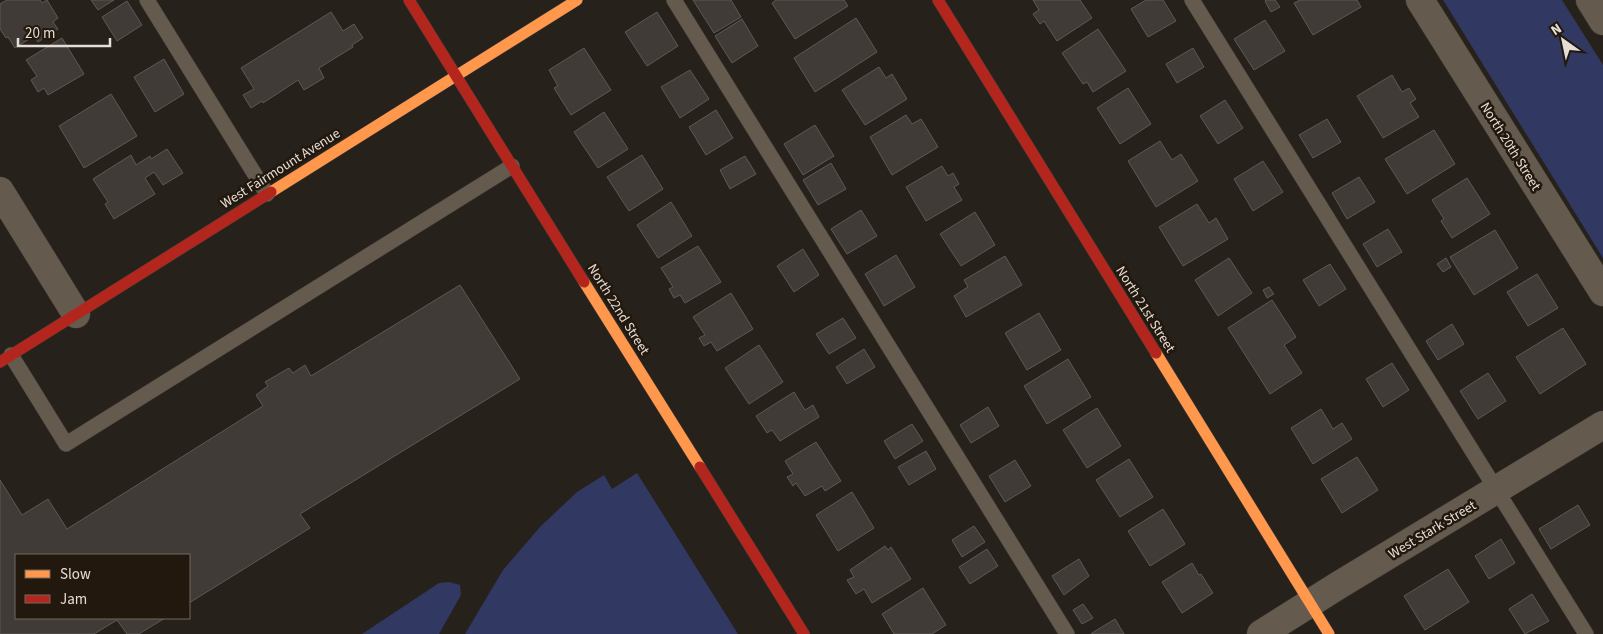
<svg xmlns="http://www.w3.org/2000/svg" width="1603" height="634" font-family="'Source Sans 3',sans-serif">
  <rect width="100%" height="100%" fill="#27211b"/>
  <g fill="#313862">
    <path d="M 1443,0 L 1562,0 L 1603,65 L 1603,258 Z"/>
    <path d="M 637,473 L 738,634 L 465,634 L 503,570 L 540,527 L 577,492 L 604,475 L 612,489 Z"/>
    <path d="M 449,582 L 460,585 L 461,595 L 439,634 L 362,634 L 439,583 Z"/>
  </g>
  <g fill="#403b36" stroke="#5e5954">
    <path d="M 7,0 L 40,0 L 42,3 L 47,0 L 58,18 L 53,22 L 58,29 L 38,42 L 34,36 L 15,48 L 8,37 L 6,38 L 0,29 L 0,4 Z"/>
    <path d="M 91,0 L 114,0 L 98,10 Z"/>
    <path d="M 693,0 L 731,0 L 741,17 L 714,33 Z"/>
    <path d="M 776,0 L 844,0 L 848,6 L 795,39 L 772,3 Z"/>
    <path d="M 1033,0 L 1080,0 L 1092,18 L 1057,41 L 1044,21 L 1040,24 L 1033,14 L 1039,10 Z"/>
    <path d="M 1146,0 L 1163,0 L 1176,21 L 1148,37 L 1131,9 Z"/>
    <path d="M 1266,0 L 1275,0 L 1280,7 L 1271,12 L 1265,1 Z"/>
    <path d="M 1300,0 L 1357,0 L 1361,7 L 1313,35 L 1294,3 Z"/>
    <path d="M 127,1 L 142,25 L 117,41 L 102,17 Z"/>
    <path d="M 331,12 L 343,31 L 354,24 L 363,38 L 352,45 L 353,47 L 319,68 L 324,78 L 304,90 L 298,80 L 263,103 L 262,101 L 251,108 L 243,95 L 254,89 L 241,68 Z"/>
    <path d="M 657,12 L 678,46 L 647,66 L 625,32 Z"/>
    <path d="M 856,18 L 877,52 L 815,92 L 794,58 Z"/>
    <path d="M 742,19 L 758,46 L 732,63 L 715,36 Z"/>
    <path d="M 1265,20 L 1285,51 L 1254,70 L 1234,39 Z"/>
    <path d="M 1098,29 L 1126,71 L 1093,92 L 1087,82 L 1083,84 L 1062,53 Z"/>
    <path d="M 62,38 L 84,74 L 48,95 L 44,88 L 38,92 L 31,80 L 37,76 L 26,60 Z"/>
    <path d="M 584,48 L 611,90 L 571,115 L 554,88 L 558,86 L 549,70 Z"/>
    <path d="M 1193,48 L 1204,67 L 1177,83 L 1166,64 Z"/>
    <path d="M 164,59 L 184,94 L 155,112 L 134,77 Z"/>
    <path d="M 879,67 L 886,78 L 892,74 L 907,99 L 865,125 L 842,90 Z"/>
    <path d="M 690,70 L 709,99 L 680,118 L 661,87 Z"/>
    <path d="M 1392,75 L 1402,92 L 1409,88 L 1416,99 L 1410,103 L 1419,117 L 1383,138 L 1357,96 Z"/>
    <path d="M 1128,88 L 1151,124 L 1120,144 L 1097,108 Z"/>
    <path d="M 111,94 L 137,136 L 84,168 L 59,126 Z"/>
    <path d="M 1225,100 L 1243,128 L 1218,144 L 1200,116 Z"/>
    <path d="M 716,110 L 733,138 L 706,155 L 689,127 Z"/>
    <path d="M 604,112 L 628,149 L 598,168 L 574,132 Z"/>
    <path d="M 906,115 L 912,124 L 921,119 L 938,147 L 892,175 L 870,137 Z"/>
    <path d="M 1327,119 L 1341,142 L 1313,158 L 1299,135 Z"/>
    <path d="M 815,125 L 834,156 L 803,175 L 784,144 Z"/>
    <path d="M 1434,130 L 1455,164 L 1407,194 L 1385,159 Z"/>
    <path d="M 1160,141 L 1172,160 L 1181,154 L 1198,181 L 1156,207 L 1128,161 Z"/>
    <path d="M 167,149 L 183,173 L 163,185 L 154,172 L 145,178 L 155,194 L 114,219 L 105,204 L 108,202 L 93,179 L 131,155 L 136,165 L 150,156 L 151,159 Z"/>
    <path d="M 642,155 L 663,189 L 629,211 L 607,177 Z"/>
    <path d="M 745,156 L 756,174 L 730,189 L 720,170 Z"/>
    <path d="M 1263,161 L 1283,192 L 1253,211 L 1234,179 Z"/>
    <path d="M 831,163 L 846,189 L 818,205 L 803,180 Z"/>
    <path d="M 942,166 L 948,176 L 953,173 L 959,184 L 954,187 L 962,200 L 926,221 L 906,187 Z"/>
    <path d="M 1359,177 L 1375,202 L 1347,219 L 1332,193 Z"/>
    <path d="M 1467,178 L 1490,214 L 1452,238 L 1441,221 L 1444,219 L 1432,200 Z"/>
    <path d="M 671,202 L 692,236 L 658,258 L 637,225 Z"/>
    <path d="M 1197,204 L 1209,223 L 1216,218 L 1228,239 L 1183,266 L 1159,227 Z"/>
    <path d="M 861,210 L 877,236 L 847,254 L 831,229 Z"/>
    <path d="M 975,212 L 995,245 L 961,266 L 940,234 Z"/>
    <path d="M 1388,229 L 1402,252 L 1377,267 L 1363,244 Z"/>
    <path d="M 1495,230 L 1518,268 L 1474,295 L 1450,257 Z"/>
    <path d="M 698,246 L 721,282 L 685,303 L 680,295 L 674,298 L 669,289 L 673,287 L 661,268 Z"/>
    <path d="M 803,249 L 819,275 L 794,292 L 777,266 Z"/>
    <path d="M 896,255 L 915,287 L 884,306 L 865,274 Z"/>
    <path d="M 1005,256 L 1022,285 L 966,317 L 954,296 L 968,287 L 964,280 Z"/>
    <path d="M 1229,258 L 1252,293 L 1218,316 L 1195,280 Z"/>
    <path d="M 1446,258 L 1451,267 L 1443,272 L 1437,264 Z"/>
    <path d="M 1330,264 L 1346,289 L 1319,306 L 1303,280 Z"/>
    <path d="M 1537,274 L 1558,308 L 1528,326 L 1507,292 Z"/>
    <path d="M 460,285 L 520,379 L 300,514 L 310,528 L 189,603 L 189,555 L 16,555 L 16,618 L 165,618 L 139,634 L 127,634 L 117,620 L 94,634 L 0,634 L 0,480 L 22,515 L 48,499 L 67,529 L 263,406 L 256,395 L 268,386 L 265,382 L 289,368 L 293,373 L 305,365 L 311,376 Z"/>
    <path d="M 1269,287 L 1274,294 L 1267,298 L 1263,290 Z"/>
    <path d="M 731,293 L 753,329 L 717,351 L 711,342 L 704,346 L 699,338 L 705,335 L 693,317 Z"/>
    <path d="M 1272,300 L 1296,337 L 1284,345 L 1302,373 L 1270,394 L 1228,328 Z"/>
    <path d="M 1039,313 L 1061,350 L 1027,370 L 1005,333 Z"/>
    <path d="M 843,318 L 856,338 L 829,354 L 816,334 Z"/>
    <path d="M 1452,324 L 1464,344 L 1438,360 L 1426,341 Z"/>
    <path d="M 1563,328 L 1586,364 L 1540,394 L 1516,357 Z"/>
    <path d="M 759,345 L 783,382 L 749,404 L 725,368 Z"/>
    <path d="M 864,349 L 875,367 L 847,384 L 836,367 Z"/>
    <path d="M 1068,359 L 1091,397 L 1047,424 L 1024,386 Z"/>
    <path d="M 1392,363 L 1409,390 L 1383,407 L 1366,379 Z"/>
    <path d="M 1488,373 L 1506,401 L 1478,419 L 1460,391 Z"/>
    <path d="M 794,392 L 805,410 L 813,405 L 819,417 L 780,441 L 772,430 L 767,433 L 756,416 Z"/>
    <path d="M 988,407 L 999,426 L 971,443 L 960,425 Z"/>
    <path d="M 1097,408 L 1121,446 L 1087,468 L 1063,430 Z"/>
    <path d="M 1321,409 L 1333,429 L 1342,423 L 1352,439 L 1313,464 L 1291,428 Z"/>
    <path d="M 912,424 L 923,441 L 895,459 L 884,441 Z"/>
    <path d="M 816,442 L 841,481 L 825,491 L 822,486 L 805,496 L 796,483 L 793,486 L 787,477 L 793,474 L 785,461 Z"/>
    <path d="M 926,451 L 936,469 L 909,485 L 898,467 Z"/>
    <path d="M 1357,457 L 1378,490 L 1342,513 L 1321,479 Z"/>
    <path d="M 1129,459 L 1153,497 L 1120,517 L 1096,480 Z"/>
    <path d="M 1015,460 L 1031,486 L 1005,502 L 989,476 Z"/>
    <path d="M 852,492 L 874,528 L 838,551 L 816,515 Z"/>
    <path d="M 1578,505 L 1590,525 L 1551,549 L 1539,529 Z"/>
    <path d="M 1163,509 L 1185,544 L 1150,566 L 1128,531 Z"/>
    <path d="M 974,526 L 985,542 L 962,557 L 952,540 Z"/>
    <path d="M 1501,539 L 1515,563 L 1489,579 L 1475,556 Z"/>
    <path d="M 885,546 L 888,550 L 891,547 L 911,579 L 872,603 L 864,589 L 856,594 L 847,580 L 854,577 L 850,570 Z"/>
    <path d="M 987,549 L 998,566 L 970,584 L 959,567 Z"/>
    <path d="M 1079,559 L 1089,576 L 1064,595 L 1052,576 Z"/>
    <path d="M 1192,563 L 1199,575 L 1201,574 L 1213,593 L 1182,613 L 1162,582 Z"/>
    <path d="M 1448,569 L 1469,602 L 1425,630 L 1404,596 Z"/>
    <path d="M 923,588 L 946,625 L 932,634 L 894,634 L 882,614 Z"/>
    <path d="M 1532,594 L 1549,621 L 1525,634 L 1509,609 Z"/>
    <path d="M 1083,604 L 1093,618 L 1082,624 L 1073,610 Z"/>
    <path d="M 1115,619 L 1124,634 L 1091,634 L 1092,633 Z"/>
  </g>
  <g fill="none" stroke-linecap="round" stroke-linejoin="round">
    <defs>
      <g id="lane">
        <path d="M 147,0 L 267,194"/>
        <path d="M 674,0 L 1067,634"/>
        <path d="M 1192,0 L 1586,634"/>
        <path d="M 11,355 L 66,444 L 512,166"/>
      </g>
      <g id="street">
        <path d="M 1420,0 L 1603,292"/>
        <path d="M 1590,0 L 1603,21"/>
        <path d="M 0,191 L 76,314"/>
        <path d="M 1261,634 L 1339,585 L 1603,425"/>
      </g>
      <g id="slow">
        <path d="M 271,192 L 577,0"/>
        <path d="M 584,282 L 700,467"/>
        <path d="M 1156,353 L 1329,634"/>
      </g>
      <g id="jam">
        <path d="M 409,0 L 584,282"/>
        <path d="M 938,0 L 1156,353"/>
        <path d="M 0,362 L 271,192"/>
        <path d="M 700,467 L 804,634"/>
      </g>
    </defs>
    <use href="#lane" stroke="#413b36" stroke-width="16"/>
    <use href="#street" stroke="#413b36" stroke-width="29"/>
    <use href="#slow" stroke="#413b36" stroke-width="12"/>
    <use href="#jam" stroke="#413b36" stroke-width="12"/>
    <use href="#lane" stroke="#655a4e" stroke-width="15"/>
    <use href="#street" stroke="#655a4e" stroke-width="28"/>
    <use href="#slow" stroke="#ff974d" stroke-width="11"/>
    <use href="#jam" stroke="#b3261e" stroke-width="11"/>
  </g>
  <g text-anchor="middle" stroke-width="5" stroke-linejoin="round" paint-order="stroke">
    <g font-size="14" fill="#e5ded7" stroke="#22180d">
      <text transform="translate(1511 146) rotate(58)" y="5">North 20th Street</text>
      <text transform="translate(280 168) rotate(-32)" y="5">West Fairmount Avenue</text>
      <text transform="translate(619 309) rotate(58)" y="5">North 22nd Street</text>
      <text transform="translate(1146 309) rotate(58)" y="5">North 21st Street</text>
      <text transform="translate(1432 529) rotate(-31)" y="5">West Stark Street</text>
    </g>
  </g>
  <rect x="15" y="554" width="175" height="65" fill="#22180d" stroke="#70675e"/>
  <rect x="25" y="570" width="25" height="8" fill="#ff974d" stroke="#70675e"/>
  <text x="60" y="579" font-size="15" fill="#e5ded7">Slow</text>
  <rect x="25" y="595" width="25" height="8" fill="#b3261e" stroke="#70675e"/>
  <text x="60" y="604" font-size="15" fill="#e5ded7">Jam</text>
  <g transform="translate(1563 40) rotate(327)" stroke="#22180d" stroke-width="4" paint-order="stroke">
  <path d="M0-4L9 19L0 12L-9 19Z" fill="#e5ded7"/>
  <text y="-8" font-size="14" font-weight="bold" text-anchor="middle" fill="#e5ded7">N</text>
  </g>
  <path d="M18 38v8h92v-8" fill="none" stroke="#e5ded7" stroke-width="2.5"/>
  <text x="25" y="38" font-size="15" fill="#e5ded7" stroke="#22180d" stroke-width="4" paint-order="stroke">20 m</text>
</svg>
